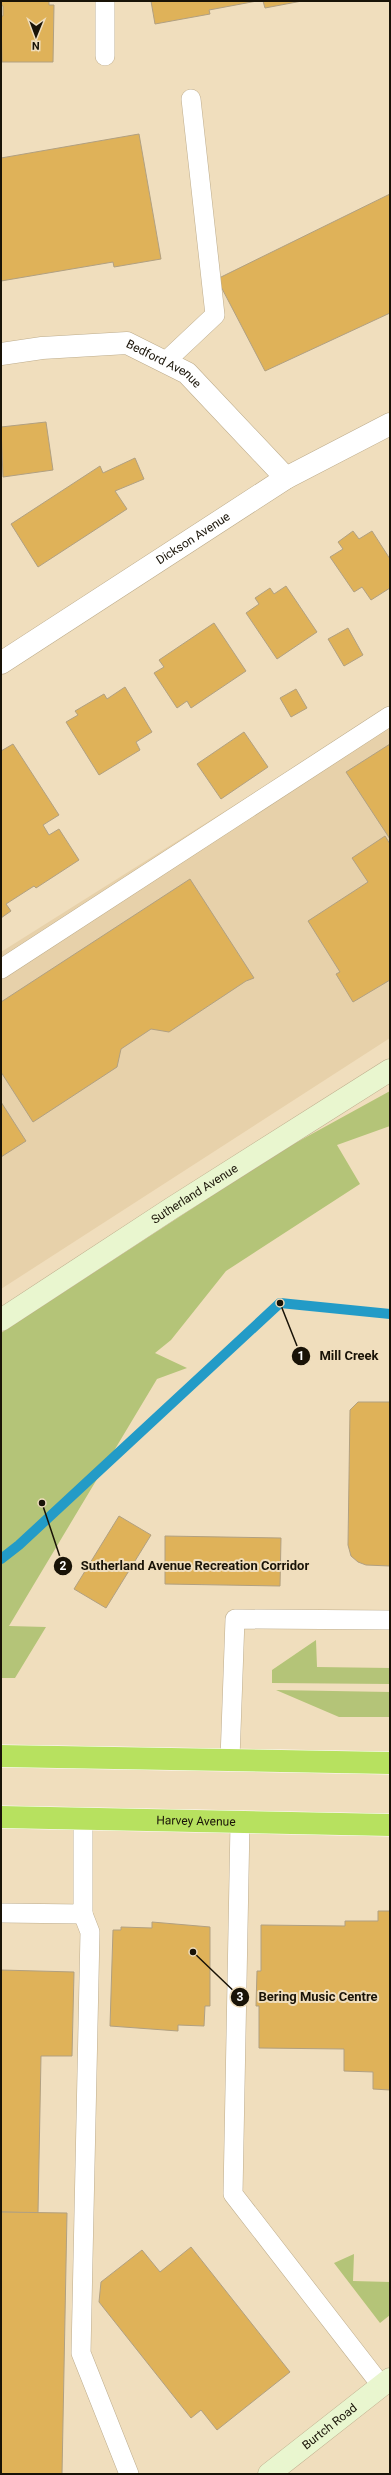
<svg xmlns="http://www.w3.org/2000/svg" width="391" height="2475" font-family="Roboto,sans-serif">
  <rect width="100%" height="100%" fill="#f0debd"/>
  <path fill="#e7d1aa" d="M 390,707 L 390,1038 L 1,1289 L 1,952 Z"/>
  <g fill="#b4c478">
    <path d="M 390,1091 L 390,1126 L 337,1145 L 360,1184 L 226,1271 L 171,1340 L 155,1353 L 187,1368 L 157,1379 L 9,1626 L 46,1627 L 15,1678 L 1,1678 L 1,1333 L 279,1152 Z"/>
    <path d="M 316,1640 L 317,1667 L 390,1668 L 390,1684 L 272,1683 L 272,1670 Z"/>
    <path d="M 276,1690 L 390,1692 L 390,1717 L 339,1717 Z"/>
    <path d="M 354,2254 L 353,2281 L 390,2282 L 390,2315 L 380,2323 L 334,2263 Z"/>
  </g>
  <g fill="none" stroke-linecap="round" stroke-linejoin="round">
    <path stroke="#239bc7" stroke-width="10" d="M 1,1559 L 19,1545 L 280,1303 L 390,1314"/>
  </g>
  <g fill="#dfb259" stroke="#b1a081">
    <path d="M 1,1 L 49,1 L 49,5 L 54,5 L 53,62 L 2,62 L 1,16 L 3,16 L 3,6 L 1,5 Z"/>
    <path d="M 151,1 L 257,1 L 209,10 L 210,14 L 155,24 Z"/>
    <path d="M 263,1 L 302,1 L 265,8 Z"/>
    <path d="M 139,134 L 161,259 L 114,267 L 113,262 L 1,281 L 1,158 Z"/>
    <path d="M 390,194 L 390,313 L 265,371 L 217,279 Z"/>
    <path d="M 46,422 L 53,470 L 3,477 L 1,427 Z"/>
    <path d="M 135,458 L 144,479 L 115,491 L 127,509 L 38,567 L 11,524 L 100,466 L 103,473 Z"/>
    <path d="M 353,531 L 359,539 L 372,531 L 390,559 L 390,588 L 371,600 L 362,587 L 354,592 L 330,557 L 343,549 L 338,542 Z"/>
    <path d="M 286,586 L 317,632 L 277,659 L 246,613 L 259,604 L 255,598 L 270,588 L 274,594 Z"/>
    <path d="M 214,623 L 246,671 L 191,708 L 187,701 L 177,708 L 154,673 L 164,667 L 159,660 Z"/>
    <path d="M 348,628 L 363,655 L 344,666 L 328,639 Z"/>
    <path d="M 125,687 L 152,732 L 136,742 L 140,750 L 99,775 L 66,722 L 78,715 L 75,711 L 104,694 L 107,699 Z"/>
    <path d="M 296,689 L 307,708 L 291,717 L 280,698 Z"/>
    <path d="M 244,732 L 268,767 L 221,799 L 197,764 Z"/>
    <path d="M 13,744 L 59,815 L 43,825 L 49,835 L 59,829 L 79,860 L 36,888 L 34,886 L 6,904 L 11,911 L 1,918 L 1,751 Z"/>
    <path d="M 390,744 L 390,839 L 346,772 Z"/>
    <path d="M 385,836 L 390,844 L 390,980 L 353,1002 L 336,974 L 340,972 L 308,921 L 368,882 L 352,858 Z"/>
    <path d="M 190,879 L 254,978 L 246,981 L 169,1032 L 151,1029 L 121,1049 L 117,1067 L 33,1122 L 1,1072 L 1,1002 Z"/>
    <path d="M 1,1102 L 26,1141 L 1,1157 Z"/>
    <path d="M 358,1402 L 390,1402 L 390,1566 L 366,1565 L 358,1562 L 351,1556 L 348,1545 L 350,1410 Z"/>
    <path d="M 119,1516 L 151,1535 L 106,1608 L 74,1589 Z"/>
    <path d="M 165,1536 L 281,1538 L 280,1586 L 165,1584 Z"/>
    <path d="M 378,1911 L 390,1911 L 390,2090 L 373,2089 L 373,2072 L 344,2071 L 344,2049 L 259,2048 L 259,2006 L 256,2006 L 257,1971 L 261,1971 L 261,1925 L 345,1926 L 345,1921 L 378,1921 Z"/>
    <path d="M 152,1922 L 210,1927 L 210,2006 L 205,2006 L 204,2026 L 178,2025 L 178,2031 L 110,2026 L 113,1930 L 121,1930 L 121,1927 L 152,1928 Z"/>
    <path d="M 1,1970 L 74,1972 L 72,2056 L 41,2056 L 38,2213 L 1,2212 Z"/>
    <path d="M 1,2212 L 67,2213 L 62,2474 L 1,2474 Z"/>
    <path d="M 191,2247 L 290,2372 L 217,2430 L 201,2410 L 191,2418 L 99,2302 L 101,2282 L 142,2250 L 160,2272 Z"/>
  </g>
  <g fill="none" stroke-linecap="round" stroke-linejoin="round">
    <defs>
      <g id="lane">
        <path d="M 105,56 L 105,1"/>
        <path d="M 165,362 L 215,315 L 191,99"/>
        <path d="M 1,969 L 390,716"/>
        <path d="M 230,1759 L 235,1619 L 390,1620"/>
        <path d="M 240,1823 L 233,2194 L 381,2385"/>
        <path d="M 1,1913 L 83,1914 L 83,1819"/>
        <path d="M 83,1914 L 90,1932 L 81,2353 L 129,2474"/>
      </g>
      <g id="street">
        <path id="s1" d="M 1,354 L 42,348 L 127,343 L 187,373 L 286,478"/>
        <path id="s2" d="M 1,663 L 286,478 L 390,424"/>
      </g>
      <g id="secondary">
        <path id="s3" d="M 1,1320 L 172,1208 L 390,1070"/>
        <path id="s4" d="M 269,2474 L 390,2379"/>
      </g>
      <g id="highway">
        <path d="M 1,1756 L 390,1763"/>
        <path id="s5" d="M 1,1817 L 390,1825"/>
      </g>
    </defs>
    <use href="#lane" stroke="#bdac8c" stroke-width="20"/>
    <use href="#street" stroke="#bdac8c" stroke-width="23"/>
    <use href="#secondary" stroke="#bdac8c" stroke-width="23"/>
    <use href="#highway" stroke="#fff" stroke-width="23"/>
    <use href="#lane" stroke="#fff" stroke-width="19"/>
    <use href="#street" stroke="#fff" stroke-width="22"/>
    <use href="#secondary" stroke="#e9f6cf" stroke-width="22"/>
    <use href="#highway" stroke="#b7e15f" stroke-width="22"/>
  </g>
  <g text-anchor="middle" stroke-width="4" stroke-linejoin="round" paint-order="stroke">
    <g font-size="12" fill="#191307" stroke="#f0debd">
      <text dy="4" stroke="none"><textPath href="#s1" startOffset="169">Bedford Avenue</textPath></text>
      <text dy="4" stroke="none"><textPath href="#s2" startOffset="229">Dickson Avenue</textPath></text>
      <text dy="4" stroke="none"><textPath href="#s3" startOffset="231">Sutherland Avenue</textPath></text>
      <text dy="4" stroke="none"><textPath href="#s5" startOffset="195">Harvey Avenue</textPath></text>
      <text dy="4" stroke="none"><textPath href="#s4" startOffset="77">Burtch Road</textPath></text>
    </g>
  </g>
  <path fill="none" stroke="#191307" stroke-width="1.5" d="M280 1303L301 1356M42 1503L63 1566M193 1952L240 1997"/>
  <g fill="#191307" stroke="#f0debd" stroke-width="1.5">
    <circle cx="280" cy="1303" r="4"/>
    <circle cx="42" cy="1503" r="4"/>
    <circle cx="193" cy="1952" r="4"/>
    <circle cx="301" cy="1356" r="10"/>
    <circle cx="63" cy="1566" r="10"/>
    <circle cx="240" cy="1997" r="10"/>
  </g>
  <g font-size="12" text-anchor="middle" font-weight="bold" fill="#fff">
    <text x="301" y="1360">1</text>
    <text x="63" y="1570">2</text>
    <text x="240" y="2001">3</text>
  </g>
  <g font-size="13" text-anchor="middle" font-weight="bold" fill="#191307" stroke="#f0debd" stroke-width="4" stroke-linejoin="round" paint-order="stroke">
    <text x="349" y="1360">Mill Creek</text>
    <text x="195" y="1570">Sutherland Avenue Recreation Corridor</text>
    <text x="318" y="2001">Bering Music Centre</text>
  </g>
  <rect width="391" height="2475" fill="none" stroke="#191307" stroke-width="4"/>
  <g transform="translate(36 36) rotate(181)" stroke="#f0debd" stroke-width="3" paint-order="stroke">
  <path d="M0-3L7 15L0 10L-7 15Z" fill="#191307"/>
  <text y="-6" font-size="11" font-weight="bold" text-anchor="middle" fill="#191307">N</text>
  </g>
</svg>
